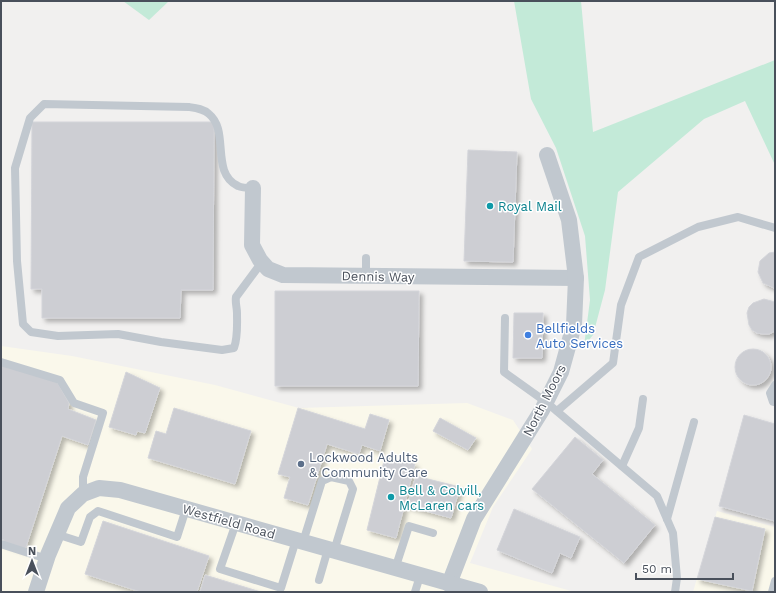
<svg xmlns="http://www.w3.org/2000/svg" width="776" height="593" font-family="'Work Sans',sans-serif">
  <defs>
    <filter id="shadow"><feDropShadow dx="3.5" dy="3.5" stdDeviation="2" flood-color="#0004"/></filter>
  </defs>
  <rect width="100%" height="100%" fill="#f1f0ef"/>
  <g fill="#faf8eb">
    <path d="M 1,346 L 72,356 L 215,385 L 299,408 L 467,403 L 513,420 L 532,449 L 493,507 L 470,563 L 575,592 L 1,592 Z"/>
    <path d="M 717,511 L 775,527 L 775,592 L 693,592 Z"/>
  </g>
  <g fill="#c3ead8">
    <path d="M 123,1 L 169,1 L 149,20 Z"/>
    <path d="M 514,1 L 581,1 L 593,132 L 775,60 L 775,165 L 745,101 L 704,119 L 618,192 L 605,290 L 593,335 L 584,346 L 590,300 L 585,236 L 556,148 L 531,99 Z"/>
  </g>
  <g fill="#cdced3" stroke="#d4d5da" filter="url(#shadow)">
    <path d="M 32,122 L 214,122 L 213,290 L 181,290 L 180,318 L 42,318 L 42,289 L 31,289 Z"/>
    <path d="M 468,150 L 517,152 L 513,262 L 464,261 Z"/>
    <path d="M 775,252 L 775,288 L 774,288 L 763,283 L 758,272 L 760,261 L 769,253 Z"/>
    <path d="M 275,291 L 419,291 L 418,386 L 275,386 Z"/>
    <path d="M 764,299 L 775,302 L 775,331 L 769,334 L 763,334 L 757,333 L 752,330 L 749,325 L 747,313 L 749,307 L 753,303 Z"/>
    <path d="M 514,313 L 543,313 L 542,358 L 513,358 Z"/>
    <circle cx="753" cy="367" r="18"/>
    <path d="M 1,365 L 57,382 L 69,403 L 68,409 L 96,420 L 88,445 L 62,436 L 25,550 L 3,543 L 4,540 L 1,539 Z"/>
    <path d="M 126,372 L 160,388 L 145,433 L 137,431 L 136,435 L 109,427 Z"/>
    <path d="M 174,408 L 251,431 L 235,484 L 148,458 L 156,431 L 166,434 Z"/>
    <path d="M 298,408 L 365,429 L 370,414 L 389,420 L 380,451 L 362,445 L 359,454 L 327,444 L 308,505 L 284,498 L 290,477 L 278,474 Z"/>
    <path d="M 744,415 L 775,424 L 775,521 L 719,506 Z"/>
    <path d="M 440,418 L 476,438 L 468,450 L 433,431 Z"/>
    <path d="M 575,437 L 603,460 L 592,474 L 655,525 L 624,563 L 532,489 Z"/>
    <path d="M 385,457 L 415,464 L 396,538 L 367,530 Z"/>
    <path d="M 416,476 L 460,487 L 451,518 L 407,506 Z"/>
    <path d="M 514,509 L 580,537 L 571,558 L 560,553 L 552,573 L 497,550 Z"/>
    <path d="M 715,517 L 765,529 L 752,591 L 697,579 Z"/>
    <path d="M 103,521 L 209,556 L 197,592 L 141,592 L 85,574 Z"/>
    <path d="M 205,575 L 261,592 L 200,592 Z"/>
  </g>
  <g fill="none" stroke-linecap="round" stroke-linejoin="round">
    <g stroke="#c1c8cf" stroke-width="8">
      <path d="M 253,188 C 248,188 242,188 238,186 C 210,173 230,131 209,114 C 204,109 196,108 189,107 L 44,104 L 30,118 L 15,168 L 17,261 L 23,324 L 31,332 L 58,336 L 118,334 L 161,342 L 222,350 L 234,348 C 238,337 237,325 237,313 C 237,307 235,303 236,297 L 262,262"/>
      <path d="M 366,258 L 366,276"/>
      <path d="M 505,318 L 504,372 L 546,402 L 657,496 L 673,533 L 677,578 L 675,592"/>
      <path d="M 1,362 L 60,380 L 74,403 L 103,413 L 83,477 L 83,494"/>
      <path d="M 775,385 L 770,393 L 773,402 L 775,402"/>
      <path d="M 557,411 L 613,363 L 621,305 L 639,257 L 698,227 L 738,217 L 775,228"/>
      <path d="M 622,466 L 639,428 L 643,399"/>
      <path d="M 667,519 L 694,422"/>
      <path d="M 236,523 L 220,569 L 281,588 L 296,540"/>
      <path d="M 56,534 L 81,542 L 90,517 L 98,511 L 177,537 L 186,509"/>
      <path d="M 303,542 L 322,481 L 331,477 L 349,481 L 353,489 L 334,551"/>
      <path d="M 1,544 L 47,559"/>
      <path d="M 395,569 L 409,526 L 433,533"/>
      <path d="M 319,580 L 328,549"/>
      <path d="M 415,592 L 420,576"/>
      <path d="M 772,592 L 775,581"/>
    </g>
    <g stroke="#c1c8cf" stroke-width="16">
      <path d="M 253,188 L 252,245 L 260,260 L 268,269 L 283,275 L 576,278"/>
      <path d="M 449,584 L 474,519 L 542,410 L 561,372 L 574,325 L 576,278 L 569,220 L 547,155"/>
      <path d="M 36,592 L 48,555 L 68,508 L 83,494 L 99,488 L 120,490 L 480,592"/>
    </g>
  </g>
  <g fill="#0f9aa8" stroke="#fff" stroke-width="1.5">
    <circle cx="490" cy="206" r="4"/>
    <circle cx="391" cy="497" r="4"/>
  </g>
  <circle fill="#3f7fe0" stroke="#fff" stroke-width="1.5" cx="528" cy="335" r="4"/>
  <circle fill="#5c6f8a" stroke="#fff" stroke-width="1.5" cx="301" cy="464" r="4"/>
  <g text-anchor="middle" stroke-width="3" stroke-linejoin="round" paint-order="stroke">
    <g font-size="13" fill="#0d838f" stroke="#fff" text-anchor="start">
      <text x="498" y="211">Royal Mail</text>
      <text x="399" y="495">Bell &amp; Colvill,<tspan x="399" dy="15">McLaren cars</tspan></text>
    </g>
    <g font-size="13" fill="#49505b" stroke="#fff">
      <text transform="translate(378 276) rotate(1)" y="5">Dennis Way</text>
      <text transform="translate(544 400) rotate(-63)" y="5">North Moors</text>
      <text transform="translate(229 521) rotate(16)" y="5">Westfield Road</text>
    </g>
    <g font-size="13" fill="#366cbe" stroke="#fff" text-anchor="start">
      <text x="536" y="333">Bellfields<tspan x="536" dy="15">Auto Services</tspan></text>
    </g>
    <g font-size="13" fill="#4e5e75" stroke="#fff" text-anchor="start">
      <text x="309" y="462">Lockwood Adults<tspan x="309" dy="15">&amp; Community Care</tspan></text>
    </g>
  </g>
  <rect width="776" height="593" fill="none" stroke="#49505b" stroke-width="4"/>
  <g transform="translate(32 561)" stroke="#ffffff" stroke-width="3" paint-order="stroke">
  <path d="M0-3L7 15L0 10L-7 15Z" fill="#49505b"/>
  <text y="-6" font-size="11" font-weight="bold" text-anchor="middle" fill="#49505b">N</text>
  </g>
  <path d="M636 573v6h97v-6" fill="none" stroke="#49505b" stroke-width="2"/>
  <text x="642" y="573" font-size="12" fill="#49505b" stroke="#ffffff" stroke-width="3" paint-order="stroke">50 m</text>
</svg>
